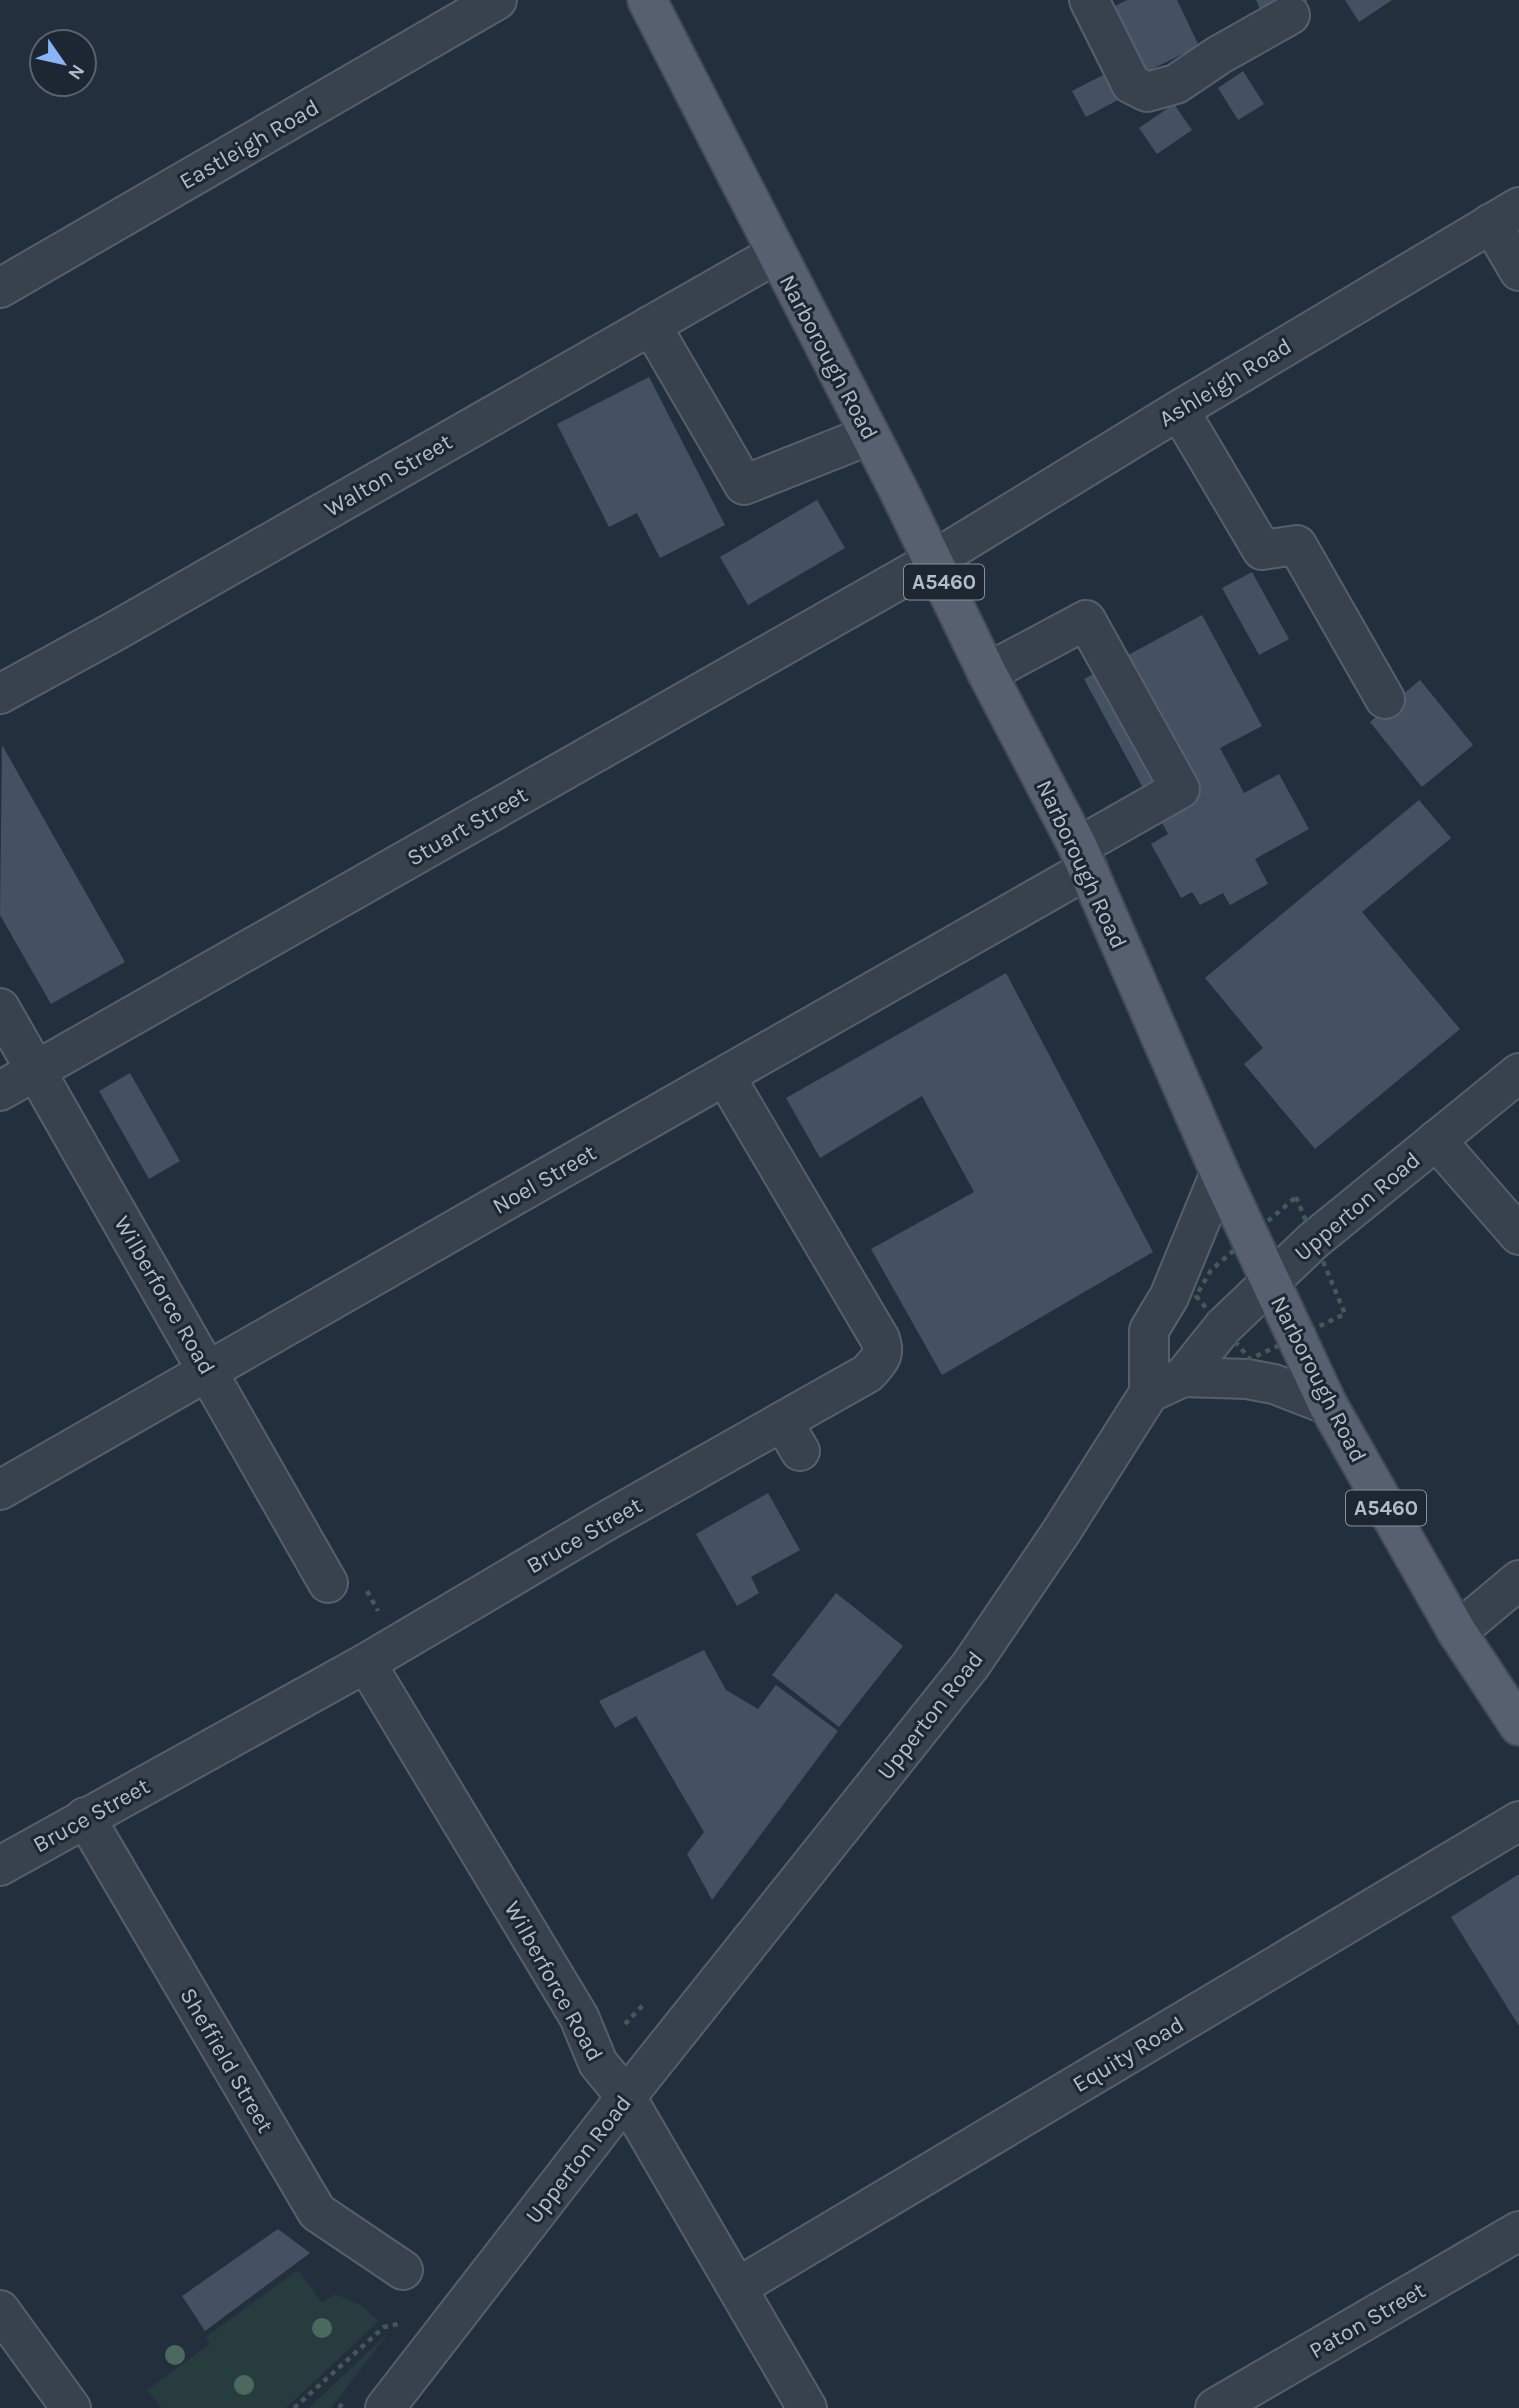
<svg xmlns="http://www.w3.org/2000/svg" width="1519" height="2408" font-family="Karla,sans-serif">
  <rect width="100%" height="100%" fill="#242f3e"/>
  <g fill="#263c3f">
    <path d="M 298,2270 L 322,2303 L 335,2294 L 359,2304 L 379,2321 L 286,2408 L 162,2408 L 147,2390 L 210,2344 L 206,2337 Z"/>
    <path d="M 389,2332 L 331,2408 L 309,2408 Z"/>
  </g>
  <g fill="#455162">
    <path d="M 1127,0 L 1177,0 L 1199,46 L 1136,77 L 1105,11 Z"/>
    <path d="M 1256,0 L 1308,0 L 1297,7 L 1264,19 Z"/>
    <path d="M 1345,0 L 1392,0 L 1359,22 Z"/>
    <path d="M 1243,71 L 1264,104 L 1238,120 L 1218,88 Z"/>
    <path d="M 1105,74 L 1118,100 L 1086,117 L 1072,91 Z"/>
    <path d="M 1174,104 L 1192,130 L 1157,154 L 1139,128 Z"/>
    <path d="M 649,377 L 725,525 L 660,558 L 637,513 L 609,527 L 557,424 Z"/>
    <path d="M 817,500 L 845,548 L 748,605 L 720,557 Z"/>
    <path d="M 1252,572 L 1289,639 L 1259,655 L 1222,588 Z"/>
    <path d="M 1202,615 L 1262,726 L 1220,748 L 1244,793 L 1279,774 L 1309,829 L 1255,859 L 1268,884 L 1230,905 L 1223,893 L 1200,905 L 1192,892 L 1181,898 L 1151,844 L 1168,834 L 1084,679 Z"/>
    <path d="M 1420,680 L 1473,745 L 1422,787 L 1370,722 Z"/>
    <path d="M 2,745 L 125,962 L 51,1004 L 0,915 Z"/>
    <path d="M 1419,800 L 1451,838 L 1362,912 L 1460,1029 L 1315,1149 L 1244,1064 L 1263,1048 L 1205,978 Z"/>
    <path d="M 1006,973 L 1153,1252 L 942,1375 L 871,1249 L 974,1192 L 922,1096 L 820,1158 L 786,1098 Z"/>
    <path d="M 130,1073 L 180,1161 L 149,1179 L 99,1091 Z"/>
    <path d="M 768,1493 L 800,1550 L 751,1577 L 759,1593 L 737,1606 L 696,1534 Z"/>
    <path d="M 836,1593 L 903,1646 L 839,1727 L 772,1675 Z"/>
    <path d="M 704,1650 L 726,1690 L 758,1709 L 776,1685 L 838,1731 L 712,1900 L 687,1854 L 704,1832 L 636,1716 L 615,1728 L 599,1701 Z"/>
    <path d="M 1519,1874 L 1519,2026 L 1451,1917 Z"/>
    <path d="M 278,2229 L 310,2253 L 205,2331 L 182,2296 Z"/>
  </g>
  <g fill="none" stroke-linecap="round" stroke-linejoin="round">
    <defs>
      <g id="minor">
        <path d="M 1089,0 L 1131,84 L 1147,92 L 1176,84 L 1219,55 L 1290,15"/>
        <path d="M 1491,223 L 1519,271"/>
        <path d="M 0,288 L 497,0"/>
        <path d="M 651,325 L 744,485 L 870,435"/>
        <path d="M 1179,410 L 1262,550 L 1297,545 L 1385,699"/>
        <path d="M 987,673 L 1086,620 L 1180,789 L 1078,847"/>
        <path d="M 0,694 L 117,630 L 776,254"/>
        <path d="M 0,1008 L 328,1583"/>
        <path d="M 0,1091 L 934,560 L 1179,410 L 1519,207"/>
        <path d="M 1436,1140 L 1519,1235"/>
        <path d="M 1183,1377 L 1247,1379 L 1274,1384 L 1328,1405"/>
        <path d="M 1149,1393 L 1149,1330 L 1169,1297 L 1220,1173"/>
        <path d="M 783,1422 L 800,1451"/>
        <path d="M 0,1490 C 363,1284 724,1073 1088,869"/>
        <path d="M 1457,1632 L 1519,1580"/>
        <path d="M 366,1663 L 579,2017 L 598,2063 L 626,2097 L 807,2408"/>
        <path d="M 85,1817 L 317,2212 L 403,2270"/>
        <path d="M 0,1866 L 366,1663 L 606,1521 L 868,1373 C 879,1360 886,1356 880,1339 L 725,1076"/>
        <path d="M 738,2287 L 1519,1821"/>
        <path d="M 0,2310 L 71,2408"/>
        <path d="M 385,2408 L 626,2097 L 970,1666 L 1061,1532 L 1149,1393 L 1183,1377 L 1223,1327 L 1314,1240 L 1519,1073"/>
        <path d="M 1215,2408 L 1519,2231"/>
      </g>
      <path id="major" d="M 647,0 L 898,489 L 987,673 L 1078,847 L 1220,1173 L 1328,1405 L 1457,1632 L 1519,1726"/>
    </defs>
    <use href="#minor" stroke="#565f6c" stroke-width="42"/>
    <use href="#major" stroke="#414a57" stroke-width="42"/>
    <g stroke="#44595c" stroke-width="4.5" stroke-dasharray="5 5" stroke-linecap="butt">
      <path d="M 1296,1197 L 1345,1314 L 1250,1359 L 1196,1296 L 1211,1270 Z"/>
      <path d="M 367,1591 L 378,1611"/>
      <path d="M 625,2024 L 643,2005"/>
      <path d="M 294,2408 L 384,2327 L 398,2324"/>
      <path d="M 339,2408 L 345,2400"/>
    </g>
    <use href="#minor" stroke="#38414e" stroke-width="38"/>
    <use href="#major" stroke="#56606e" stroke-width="38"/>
  </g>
  <g fill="#4b6a5d">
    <circle cx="322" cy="2328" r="10"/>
    <circle cx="175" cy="2355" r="10"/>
    <circle cx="244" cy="2385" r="10"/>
  </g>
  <g text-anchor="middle" stroke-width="6" stroke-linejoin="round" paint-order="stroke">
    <g fill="#1d2633" stroke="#878f9c" stroke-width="2">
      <rect x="904" y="564.5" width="80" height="35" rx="5"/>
      <rect x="1346" y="1490.5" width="80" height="35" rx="5"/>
    </g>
    <g font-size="21" font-weight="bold" fill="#b4bcc9">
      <text x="944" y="589">A5460</text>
      <text x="1386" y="1515">A5460</text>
    </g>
    <g font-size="23" fill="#b4bcc9" stroke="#1d2633">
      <text transform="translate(249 144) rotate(-30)" y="8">Eastleigh Road</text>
      <text transform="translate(829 357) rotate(62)" y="8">Narborough Road</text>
      <text transform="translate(1225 382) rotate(-31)" y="8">Ashleigh Road</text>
      <text transform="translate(388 475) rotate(-30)" y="8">Walton Street</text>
      <text transform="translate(467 826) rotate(-30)" y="8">Stuart Street</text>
      <text transform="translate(1082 864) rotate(65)" y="8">Narborough Road</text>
      <text transform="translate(544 1179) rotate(-30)" y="8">Noel Street</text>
      <text transform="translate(1357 1206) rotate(-40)" y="8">Upperton Road</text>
      <text transform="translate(165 1295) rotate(60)" y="8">Wilberforce Road</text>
      <text transform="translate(1319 1379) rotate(63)" y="8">Narborough Road</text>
      <text transform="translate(584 1535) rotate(-30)" y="8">Bruce Street</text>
      <text transform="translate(930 1715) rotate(-52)" y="8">Upperton Road</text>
      <text transform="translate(91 1815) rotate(-29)" y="8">Bruce Street</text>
      <text transform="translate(554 1981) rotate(61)" y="8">Wilberforce Road</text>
      <text transform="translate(1128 2054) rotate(-31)" y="8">Equity Road</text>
      <text transform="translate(227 2060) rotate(60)" y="8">Sheffield Street</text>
      <text transform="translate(578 2159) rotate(-52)" y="8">Upperton Road</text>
      <text transform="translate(1367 2320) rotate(-30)" y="8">Paton Street</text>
    </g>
  </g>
  <g transform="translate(63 63) rotate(124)"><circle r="33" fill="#1d2633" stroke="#59626f" stroke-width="2"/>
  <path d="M0-5L12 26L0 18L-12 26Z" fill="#8ab4f8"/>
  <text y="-10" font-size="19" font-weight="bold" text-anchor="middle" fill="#b4bcc9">N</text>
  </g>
</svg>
